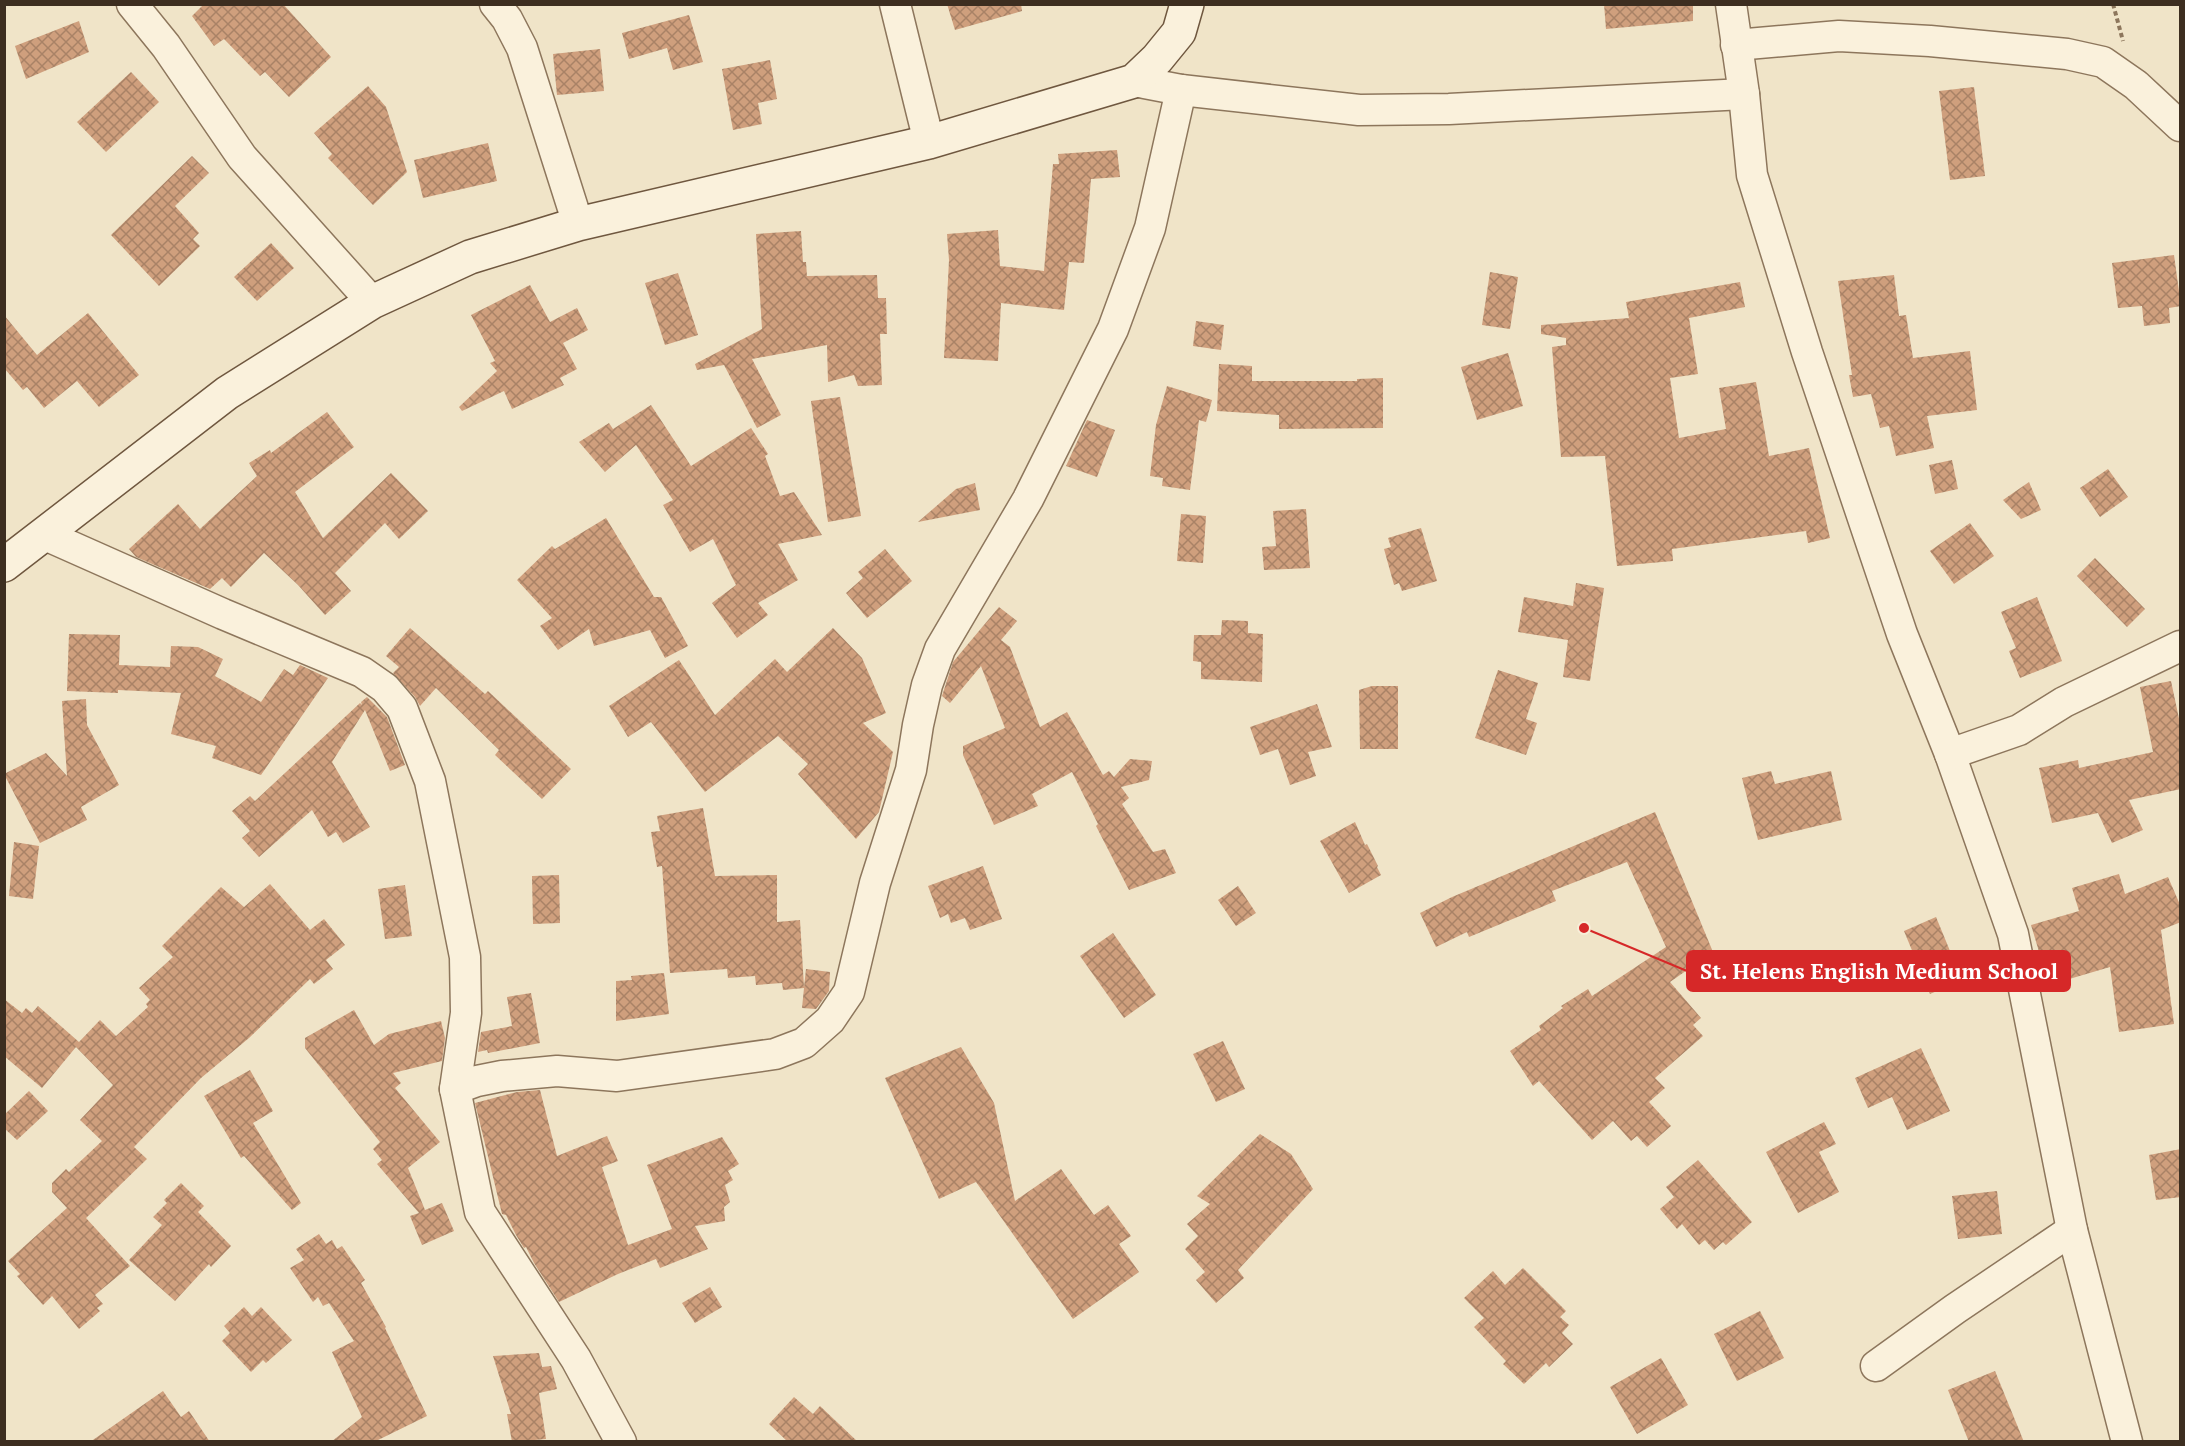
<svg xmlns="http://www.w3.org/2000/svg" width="2185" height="1446" font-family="'PT Serif',serif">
  <defs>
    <pattern id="building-cross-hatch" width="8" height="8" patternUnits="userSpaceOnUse" patternTransform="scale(1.5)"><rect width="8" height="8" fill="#cf9f7d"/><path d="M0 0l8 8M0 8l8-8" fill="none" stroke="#a98266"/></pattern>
  </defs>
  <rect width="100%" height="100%" fill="#f0e4c8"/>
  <g fill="url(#building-cross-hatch)">
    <path d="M 204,4 L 283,4 L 331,57 L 289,97 L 265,72 L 260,76 L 224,39 L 214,46 L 192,16 Z"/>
    <path d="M 947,4 L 1021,4 L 1022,11 L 955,30 Z"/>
    <path d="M 1604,4 L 1693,4 L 1693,21 L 1606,29 Z"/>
    <path d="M 689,15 L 703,62 L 673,70 L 667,48 L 629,59 L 622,33 Z"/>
    <path d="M 79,21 L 89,52 L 26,79 L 15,46 Z"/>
    <path d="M 600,49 L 604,91 L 557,95 L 553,54 Z"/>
    <path d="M 770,60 L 777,99 L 758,103 L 762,124 L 733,130 L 722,69 Z"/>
    <path d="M 131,72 L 159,102 L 106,152 L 77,122 Z"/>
    <path d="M 368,86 L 386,107 L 407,172 L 373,205 L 328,158 L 332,154 L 314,133 Z"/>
    <path d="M 1974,87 L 1985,176 L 1950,180 L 1939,91 Z"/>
    <path d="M 488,143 L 497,181 L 423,198 L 414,160 Z"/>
    <path d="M 1117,150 L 1120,177 L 1091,179 L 1084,263 L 1069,262 L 1064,310 L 1001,303 L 998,361 L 944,358 L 949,260 L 947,234 L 998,230 L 1000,266 L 1044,271 L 1053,164 L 1059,164 L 1058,154 Z"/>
    <path d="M 192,156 L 209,173 L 175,206 L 199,233 L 193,239 L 200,246 L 159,286 L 111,235 Z"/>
    <path d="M 801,231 L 803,262 L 806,262 L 807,276 L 877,275 L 878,298 L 886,298 L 887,334 L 880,334 L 882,385 L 858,386 L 854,375 L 828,382 L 827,345 L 752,359 L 781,415 L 757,428 L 724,365 L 697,370 L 695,364 L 762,329 L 756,234 Z"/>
    <path d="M 271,243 L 294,268 L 257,301 L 234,277 Z"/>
    <path d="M 2174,255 L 2181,306 L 2169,308 L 2170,323 L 2144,326 L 2142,306 L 2118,308 L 2112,263 Z"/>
    <path d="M 1490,272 L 1518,277 L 1510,329 L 1482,325 Z"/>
    <path d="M 678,273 L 698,335 L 665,345 L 645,283 Z"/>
    <path d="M 1894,275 L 1899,316 L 1906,315 L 1913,358 L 1970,351 L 1977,410 L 1927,416 L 1934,448 L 1896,456 L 1889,426 L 1880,428 L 1871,394 L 1853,397 L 1849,375 L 1852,375 L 1838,281 Z"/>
    <path d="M 1740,282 L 1745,307 L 1689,318 L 1698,374 L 1670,378 L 1679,438 L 1726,429 L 1719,388 L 1756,382 L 1769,456 L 1809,448 L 1830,538 L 1808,543 L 1806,531 L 1672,549 L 1673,561 L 1617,566 L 1605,456 L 1561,457 L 1552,347 L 1566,345 L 1566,338 L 1541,334 L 1541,325 L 1629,318 L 1626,302 Z"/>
    <path d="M 530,285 L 550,322 L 577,308 L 588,330 L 563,343 L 577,369 L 560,378 L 564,385 L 512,409 L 504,391 L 462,411 L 459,407 L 497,371 L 490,363 L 495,361 L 471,315 Z"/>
    <path d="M 88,313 L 139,375 L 99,407 L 77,381 L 44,408 L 27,387 L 23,390 L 4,368 L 4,315 L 37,355 Z"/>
    <path d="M 1196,321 L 1224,325 L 1221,350 L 1193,346 Z"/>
    <path d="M 1508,353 L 1523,406 L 1477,420 L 1461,367 Z"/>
    <path d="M 1219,364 L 1252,366 L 1252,381 L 1357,381 L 1357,379 L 1383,378 L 1383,428 L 1279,429 L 1279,415 L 1217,411 Z"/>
    <path d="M 1167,386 L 1212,400 L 1206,422 L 1199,420 L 1190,490 L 1162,486 L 1163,478 L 1150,476 L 1156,425 Z"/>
    <path d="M 840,397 L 861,516 L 828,522 L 811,401 Z"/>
    <path d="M 651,405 L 691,466 L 751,428 L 768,454 L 765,456 L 780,496 L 794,492 L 822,535 L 778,544 L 798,580 L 758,603 L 768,615 L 737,638 L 712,603 L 736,585 L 713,539 L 690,552 L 663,505 L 673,500 L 636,445 L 605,472 L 579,442 L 609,423 L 613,429 Z"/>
    <path d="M 327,412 L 354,447 L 295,492 L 323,538 L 391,473 L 428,511 L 399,539 L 385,523 L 335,573 L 351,591 L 325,615 L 298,585 L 264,553 L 231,587 L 222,578 L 210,589 L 136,557 L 129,549 L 178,504 L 200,529 L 257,476 L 249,463 L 270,450 L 271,453 Z"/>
    <path d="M 1087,420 L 1115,430 L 1097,477 L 1066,466 Z"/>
    <path d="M 1952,460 L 1958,489 L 1935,494 L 1929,465 Z"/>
    <path d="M 2108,469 L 2128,497 L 2100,517 L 2080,488 Z"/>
    <path d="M 2029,482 L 2041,510 L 2021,519 L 2003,500 Z"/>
    <path d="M 975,483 L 980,510 L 918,522 L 956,489 Z"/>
    <path d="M 1306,509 L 1310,568 L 1264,570 L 1262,547 L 1276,546 L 1273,511 Z"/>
    <path d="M 1181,514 L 1206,516 L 1203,563 L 1177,561 Z"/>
    <path d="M 606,518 L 654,597 L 661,597 L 688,646 L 665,658 L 650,630 L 594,646 L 589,629 L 558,650 L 540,626 L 552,618 L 517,580 L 552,546 L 555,549 Z"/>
    <path d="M 1970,523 L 1994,556 L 1954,584 L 1930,551 Z"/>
    <path d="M 1421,528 L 1437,581 L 1402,591 L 1399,583 L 1394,585 L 1384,549 L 1391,547 L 1388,538 Z"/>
    <path d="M 885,549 L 912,581 L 867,618 L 846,593 L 863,578 L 858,572 Z"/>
    <path d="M 2095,558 L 2145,609 L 2127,627 L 2077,576 Z"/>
    <path d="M 1576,583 L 1604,588 L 1590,681 L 1563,677 L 1568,640 L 1518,632 L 1524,597 L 1573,606 Z"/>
    <path d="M 2037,597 L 2062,661 L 2020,678 L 2009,651 L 2016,648 L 2001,612 Z"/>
    <path d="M 999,607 L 1017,621 L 1001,640 L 1010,647 L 1040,727 L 1067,712 L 1103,775 L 1109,771 L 1114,777 L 1130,759 L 1152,761 L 1149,780 L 1121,787 L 1129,798 L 1122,804 L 1153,852 L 1165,849 L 1176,873 L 1129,890 L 1096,826 L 1098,824 L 1072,772 L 1032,794 L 1038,806 L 994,825 L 963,755 L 963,746 L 1005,728 L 981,666 L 950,703 L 942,696 L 953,662 Z"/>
    <path d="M 1222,620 L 1248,621 L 1248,633 L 1263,634 L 1262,682 L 1201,679 L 1201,662 L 1193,661 L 1194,635 L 1221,635 Z"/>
    <path d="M 410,628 L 485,694 L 488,691 L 571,769 L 542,799 L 495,755 L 499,750 L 436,688 L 420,706 L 415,697 L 393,673 L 399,667 L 386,656 Z"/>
    <path d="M 833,628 L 862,658 L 886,713 L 863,723 L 893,752 L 879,812 L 856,839 L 798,774 L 808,764 L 778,736 L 705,792 L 651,722 L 628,737 L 609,706 L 679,660 L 715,715 L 775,659 L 787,672 Z"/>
    <path d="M 69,634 L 120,635 L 119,665 L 170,667 L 171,646 L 198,647 L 223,659 L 215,676 L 261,702 L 284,669 L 293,675 L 300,665 L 328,678 L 261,775 L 212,758 L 216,746 L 171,734 L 181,693 L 118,690 L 118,693 L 67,691 Z"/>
    <path d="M 1498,670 L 1538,683 L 1526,719 L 1537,723 L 1526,755 L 1475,738 Z"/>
    <path d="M 2171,681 L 2181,728 L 2181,789 L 2129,800 L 2143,830 L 2112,843 L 2098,813 L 2052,823 L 2039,768 L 2078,760 L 2079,768 L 2153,752 L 2140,687 Z"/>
    <path d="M 1372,686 L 1398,686 L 1398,749 L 1360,749 L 1359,690 Z"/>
    <path d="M 367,697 L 387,717 L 405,765 L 390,771 L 365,710 L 332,762 L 370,827 L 343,843 L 336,832 L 328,837 L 312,810 L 259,857 L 242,838 L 250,831 L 232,811 L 250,796 L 255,801 L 360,703 L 362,705 L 361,702 Z"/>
    <path d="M 86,699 L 87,725 L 119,785 L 81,807 L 87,820 L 40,843 L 4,774 L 46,753 L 67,776 L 62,701 Z"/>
    <path d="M 1317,704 L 1332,747 L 1308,752 L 1316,776 L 1290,785 L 1278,749 L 1260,755 L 1250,727 Z"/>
    <path d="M 1771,771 L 1775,784 L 1831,771 L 1842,820 L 1758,840 L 1742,778 Z"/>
    <path d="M 703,808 L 715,876 L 777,875 L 777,922 L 800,920 L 804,987 L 806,969 L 830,972 L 829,991 L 816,1009 L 802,1008 L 804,988 L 783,990 L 782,983 L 756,985 L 755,976 L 728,978 L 727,969 L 670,973 L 662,866 L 657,867 L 651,832 L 660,831 L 657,816 Z"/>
    <path d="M 1655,812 L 1713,952 L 1670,982 L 1701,1018 L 1693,1025 L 1703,1036 L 1655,1078 L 1665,1088 L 1649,1102 L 1671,1126 L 1647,1147 L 1637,1136 L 1631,1141 L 1613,1121 L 1592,1140 L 1539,1081 L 1533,1086 L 1510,1051 L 1541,1030 L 1539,1026 L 1563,1008 L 1561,1006 L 1588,989 L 1592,996 L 1666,947 L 1627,862 L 1552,891 L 1556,901 L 1469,937 L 1467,932 L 1436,947 L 1420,913 L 1452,897 Z"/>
    <path d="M 1355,822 L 1365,845 L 1367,844 L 1378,866 L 1377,867 L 1381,875 L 1349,893 L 1320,841 Z"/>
    <path d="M 14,842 L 39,846 L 33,899 L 9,896 Z"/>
    <path d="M 983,866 L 1002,919 L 970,930 L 965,918 L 951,923 L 948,914 L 940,918 L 928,886 Z"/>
    <path d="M 2119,874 L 2125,894 L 2168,877 L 2181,907 L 2181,922 L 2161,930 L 2174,1024 L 2119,1032 L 2110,967 L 2049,985 L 2031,925 L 2079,911 L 2072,888 Z"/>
    <path d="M 559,875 L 560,923 L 533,924 L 532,876 Z"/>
    <path d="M 270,884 L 310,930 L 324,919 L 345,945 L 326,960 L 333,969 L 314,984 L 310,979 L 249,1038 L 201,1078 L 134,1147 L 147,1159 L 86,1218 L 130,1266 L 95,1295 L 103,1304 L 97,1308 L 100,1311 L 79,1329 L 52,1296 L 43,1305 L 17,1276 L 20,1274 L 8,1261 L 67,1208 L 52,1192 L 52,1183 L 66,1169 L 69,1172 L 102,1141 L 80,1120 L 113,1085 L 76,1047 L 42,1088 L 4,1056 L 4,999 L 22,1013 L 26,1008 L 32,1013 L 38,1006 L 79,1042 L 100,1020 L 116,1036 L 148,1007 L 146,1004 L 150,1000 L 139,988 L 173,957 L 162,946 L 221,887 L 244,907 Z"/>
    <path d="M 405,885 L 412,936 L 385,939 L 378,889 Z"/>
    <path d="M 1238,886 L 1256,913 L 1236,926 L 1218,900 Z"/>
    <path d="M 1936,917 L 1962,980 L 1930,994 L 1904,931 Z"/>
    <path d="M 1113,933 L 1156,995 L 1124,1018 L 1080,956 Z"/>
    <path d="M 664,973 L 669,1014 L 616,1021 L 616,981 L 632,980 L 631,976 Z"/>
    <path d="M 531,993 L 540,1043 L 488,1053 L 487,1050 L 478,1052 L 481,1032 L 512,1026 L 507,997 Z"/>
    <path d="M 354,1010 L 374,1045 L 389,1034 L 441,1021 L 445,1038 L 442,1061 L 393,1073 L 401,1083 L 395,1088 L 440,1142 L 408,1168 L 425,1210 L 442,1203 L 454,1231 L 422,1245 L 410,1216 L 419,1213 L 377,1164 L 382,1160 L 373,1149 L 380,1142 L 305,1048 L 305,1038 Z"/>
    <path d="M 1223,1041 L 1245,1089 L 1216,1102 L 1193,1054 Z"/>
    <path d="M 961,1047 L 994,1103 L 1015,1201 L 1061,1169 L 1094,1215 L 1108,1205 L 1131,1236 L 1119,1244 L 1139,1272 L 1073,1319 L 976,1182 L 939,1199 L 885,1078 Z"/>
    <path d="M 1921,1048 L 1950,1111 L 1907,1130 L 1892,1097 L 1868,1108 L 1855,1078 Z"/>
    <path d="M 250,1070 L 273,1111 L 253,1123 L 301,1203 L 292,1210 L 244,1156 L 241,1158 L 204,1096 Z"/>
    <path d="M 540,1090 L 557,1156 L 607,1136 L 618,1161 L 602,1167 L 628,1245 L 672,1229 L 647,1165 L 722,1137 L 739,1164 L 728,1171 L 733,1180 L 725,1185 L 730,1202 L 724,1207 L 725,1221 L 695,1226 L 708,1249 L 660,1268 L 656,1259 L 618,1274 L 559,1302 L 534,1263 L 526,1247 L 524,1248 L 516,1235 L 506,1215 L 502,1214 L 475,1103 L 517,1092 Z"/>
    <path d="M 29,1091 L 48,1111 L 17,1140 L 4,1128 L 4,1115 Z"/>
    <path d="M 1824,1122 L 1836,1144 L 1819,1152 L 1839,1192 L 1798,1213 L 1766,1152 Z"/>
    <path d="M 1260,1134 L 1291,1154 L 1313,1189 L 1238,1270 L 1244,1278 L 1216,1303 L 1196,1280 L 1205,1272 L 1185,1249 L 1198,1236 L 1187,1224 L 1210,1204 L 1197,1196 Z"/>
    <path d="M 2181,1149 L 2181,1197 L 2156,1200 L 2149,1155 Z"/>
    <path d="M 1698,1160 L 1752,1222 L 1726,1245 L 1723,1242 L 1714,1250 L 1705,1240 L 1699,1245 L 1682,1224 L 1677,1229 L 1660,1209 L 1674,1197 L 1666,1187 Z"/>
    <path d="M 181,1183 L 204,1206 L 198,1212 L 231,1246 L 211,1267 L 209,1264 L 175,1301 L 129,1260 L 162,1225 L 153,1217 L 167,1203 L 164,1200 Z"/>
    <path d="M 1997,1191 L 2002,1234 L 1958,1239 L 1952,1196 Z"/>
    <path d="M 319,1234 L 326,1244 L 332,1240 L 337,1249 L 342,1246 L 365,1280 L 361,1283 L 386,1327 L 385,1328 L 427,1416 L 374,1442 L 331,1442 L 362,1417 L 332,1352 L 354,1341 L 329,1303 L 323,1306 L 318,1297 L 313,1302 L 290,1268 L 304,1260 L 296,1249 Z"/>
    <path d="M 1523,1268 L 1566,1311 L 1560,1317 L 1569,1325 L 1562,1333 L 1573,1344 L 1549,1367 L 1546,1363 L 1524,1384 L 1503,1364 L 1506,1361 L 1474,1327 L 1484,1318 L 1464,1298 L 1493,1271 L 1505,1285 Z"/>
    <path d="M 710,1287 L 722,1307 L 695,1323 L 682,1303 Z"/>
    <path d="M 244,1307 L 252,1316 L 261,1307 L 292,1340 L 266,1363 L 263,1360 L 251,1372 L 222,1341 L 230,1333 L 224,1326 Z"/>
    <path d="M 1760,1311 L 1784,1358 L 1737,1381 L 1714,1334 Z"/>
    <path d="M 539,1353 L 542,1367 L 551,1366 L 557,1389 L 539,1393 L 546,1439 L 512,1442 L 507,1414 L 511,1414 L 493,1356 Z"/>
    <path d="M 1661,1358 L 1688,1405 L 1637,1434 L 1610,1387 Z"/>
    <path d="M 1995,1371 L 2024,1442 L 1969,1442 L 1948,1390 Z"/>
    <path d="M 163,1391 L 181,1417 L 189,1411 L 210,1442 L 90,1442 Z"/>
    <path d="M 794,1397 L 813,1414 L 820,1406 L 858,1442 L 788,1442 L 769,1424 Z"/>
  </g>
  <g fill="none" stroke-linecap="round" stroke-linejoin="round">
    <defs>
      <g id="minor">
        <path d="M 132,4 L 166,46 L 242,157 L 372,302"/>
        <path d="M 495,4 L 507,19 L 522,48 L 578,224"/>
        <path d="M 895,4 L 929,142"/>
        <path d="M 1731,4 L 1744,94 L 1752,175 L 1807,352 L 1902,634 L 1950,754 L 2013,934 L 2072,1230 L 2127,1442"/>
        <path d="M 1736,45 L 1839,36 L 1930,41 L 2067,54 L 2103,62 L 2136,85 L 2180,126"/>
        <path d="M 1134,81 L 1181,90 L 1359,110 L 1449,109 L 1744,94"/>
        <path d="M 43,534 L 223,614 L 362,672 L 385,688 L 402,708 L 430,781 L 465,957 L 466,1013 L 455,1089 L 480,1212 L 576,1359 L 621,1442"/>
        <path d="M 1950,754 L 2019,730 L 2064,702 L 2180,646"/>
        <path d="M 455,1089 L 477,1081 L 502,1076 L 557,1071 L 617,1076 L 775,1054 L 804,1043 L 830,1020 L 849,992 L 875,883 L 911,770 L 918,725 L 927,685 L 940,649 L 1028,499 L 1113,329 L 1150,228 L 1181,90"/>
        <path d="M 1876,1366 L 1955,1309 L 2072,1230"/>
      </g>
      <path id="secondary" d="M 4,565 L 227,393 L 372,302 L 470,257 L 578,224 L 929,142 L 1134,81 L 1157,59 L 1179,32 L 1187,4"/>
    </defs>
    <use href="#minor" stroke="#8d765c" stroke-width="33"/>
    <use href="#secondary" stroke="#6f573f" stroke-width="36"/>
    <path stroke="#8d765c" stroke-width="4" stroke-dasharray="4.5 3" stroke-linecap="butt" d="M 2113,4 L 2123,41"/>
    <use href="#minor" stroke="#faf1dc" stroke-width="30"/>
    <use href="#secondary" stroke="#faf1dc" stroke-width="33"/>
  </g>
  <path fill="none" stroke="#d62828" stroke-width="2" d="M1584 928L1687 971"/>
  <circle fill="#d62828" stroke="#f7eed8" stroke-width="2" cx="1584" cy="928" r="6"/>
  <rect fill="#d62828" stroke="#d62828" stroke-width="2" x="1687" y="951" width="383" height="40" rx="6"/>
  <g font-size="22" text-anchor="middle" font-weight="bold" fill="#fff">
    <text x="1879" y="979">St. Helens English Medium School</text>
  </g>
  <rect width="2185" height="1446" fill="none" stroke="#3d2e20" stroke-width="12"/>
</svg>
